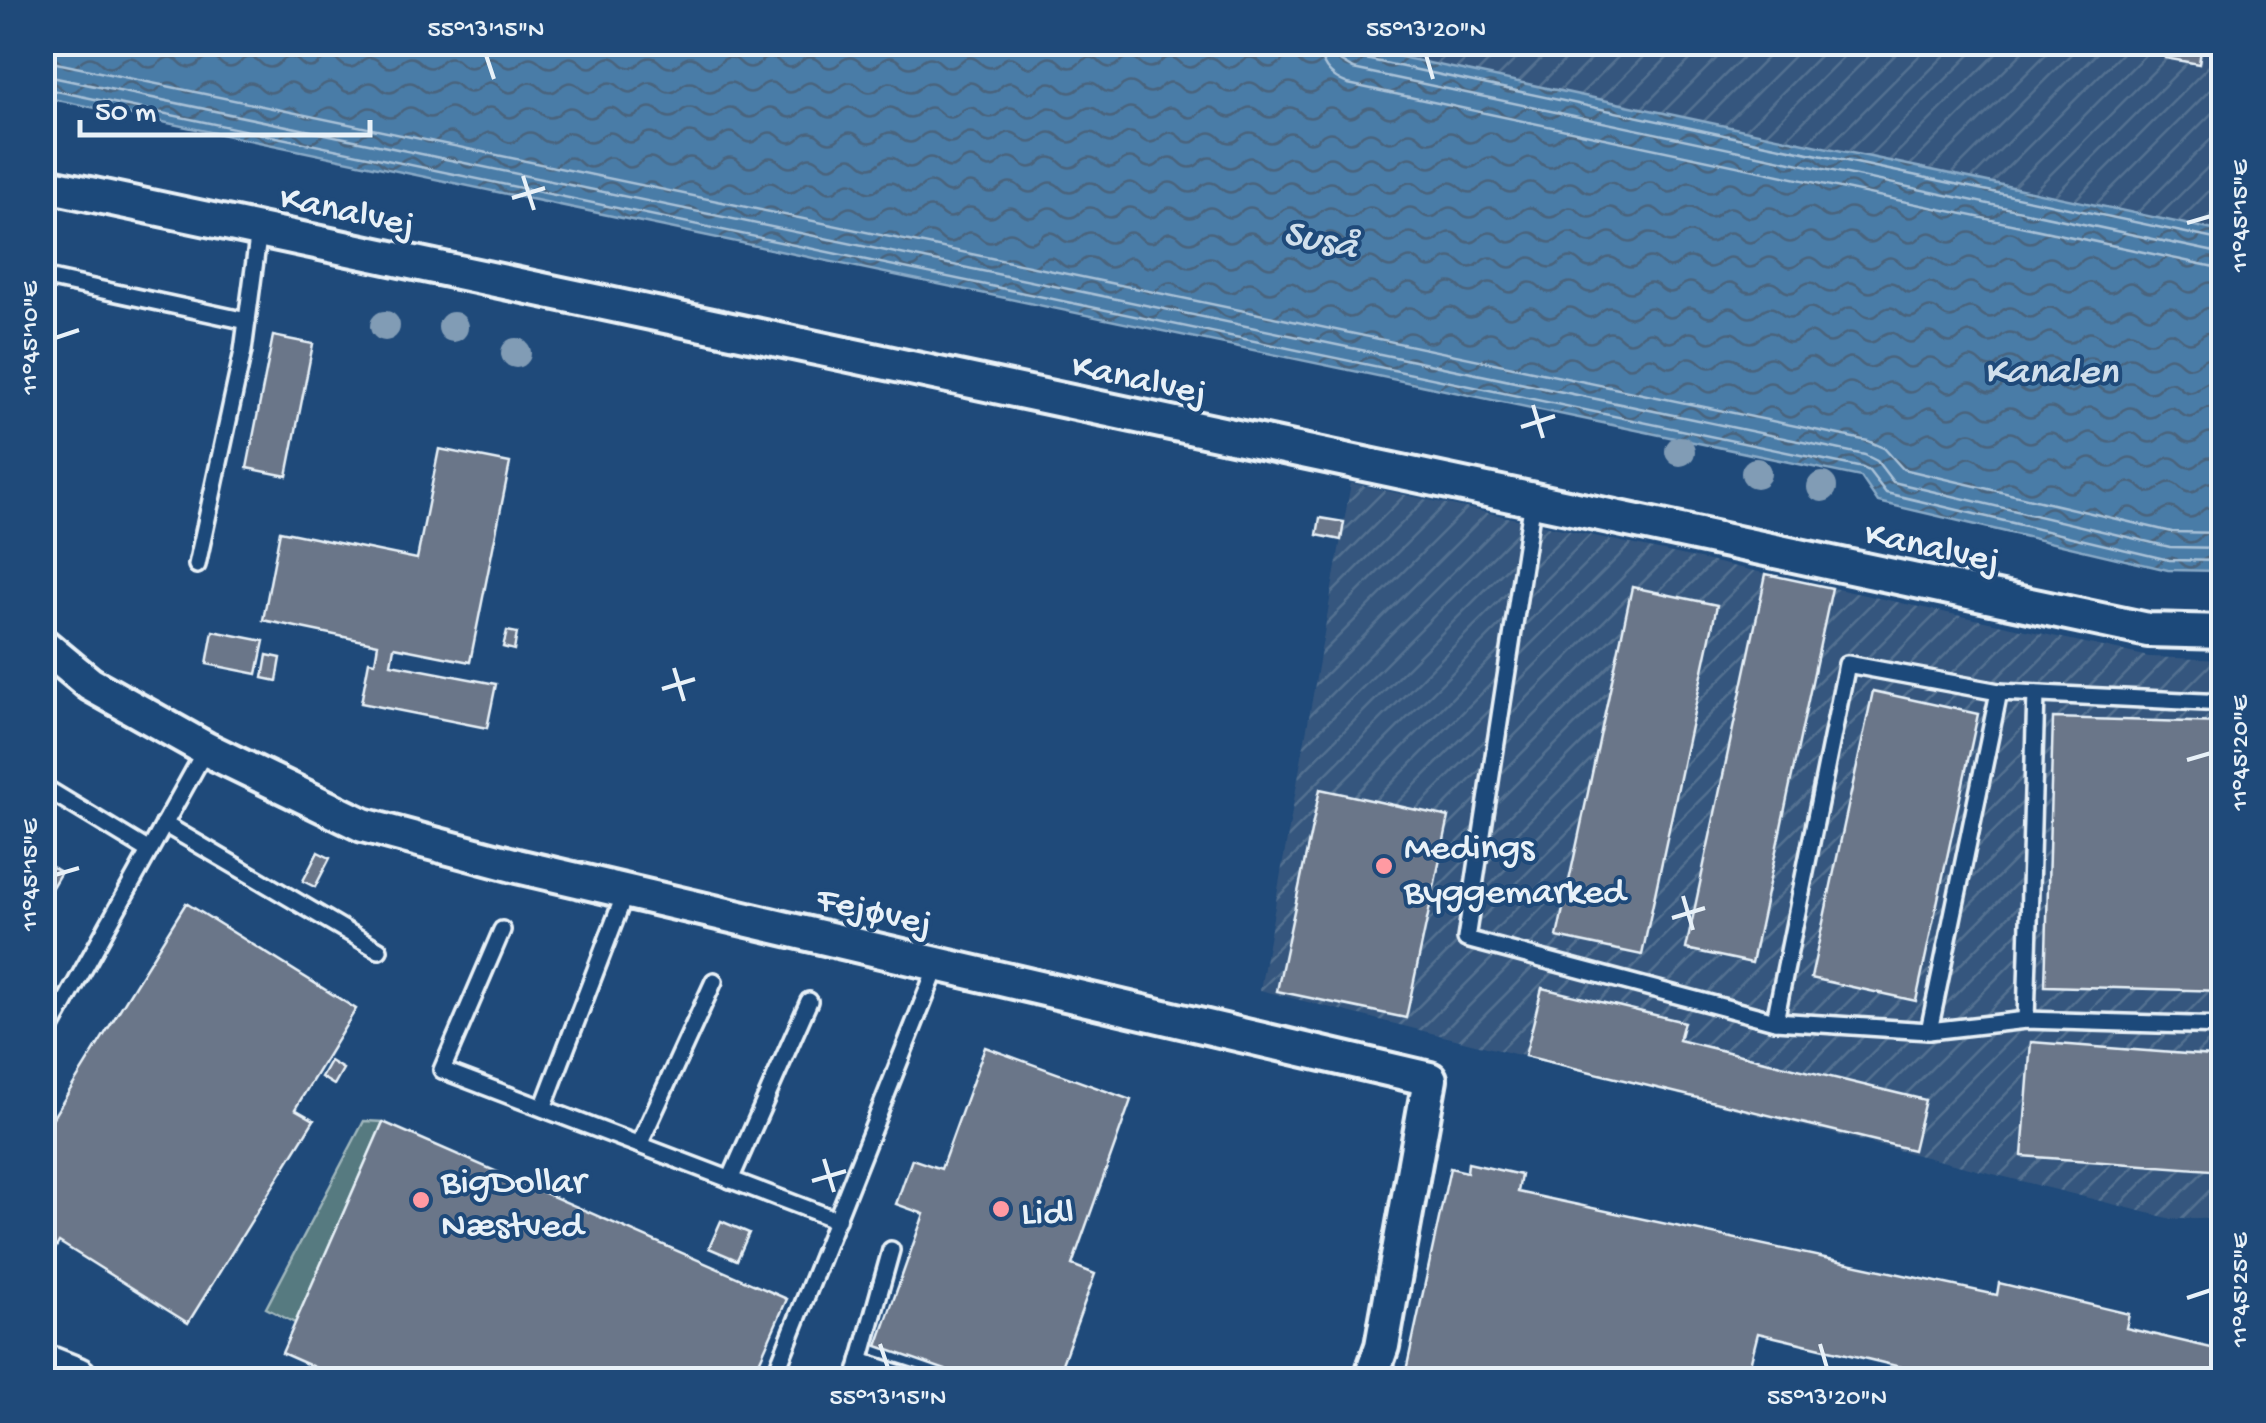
<svg xmlns="http://www.w3.org/2000/svg" width="2266" height="1423" font-family="'Gochi Hand',sans-serif">
  <defs>
    <pattern id="industrial-furrows" width="10" height="10" patternUnits="userSpaceOnUse" patternTransform="scale(2.5)"><rect width="10" height="10" fill="#36577e"/><path d="M-1 1l2-2M0 10L10 0M9 11l2-2" fill="none" stroke="#537091"/></pattern>
    <pattern id="water-waves" width="16" height="10" patternUnits="userSpaceOnUse" patternTransform="scale(2.5)"><rect width="16" height="10" fill="#4a7ba7"/><path d="M0 5q4-4 8 0t8 0" fill="none" stroke="#48647d"/></pattern>
  </defs>
  <rect width="100%" height="100%" fill="#1f4a7a"/>
  <filter id="ink" filterUnits="userSpaceOnUse"><feTurbulence type="fractalNoise" baseFrequency=".01" numOctaves="2"/><feDisplacementMap in="SourceGraphic" scale="20" xChannelSelector="R" yChannelSelector="G"/><feConvolveMatrix kernelMatrix="1 2 1 2 8 2 1 2 1" color-interpolation-filters="sRGB"/></filter>
  <g filter="url(#ink)">
    <g fill="url(#industrial-furrows)">
      <path d="M 1335,43 L 2223,43 L 2223,232 Z"/>
      <path d="M 1351,483 L 2149,657 L 2223,660 L 2223,1217 L 2172,1219 L 1260,990 Z"/>
    </g>
    <path fill="#567a80" stroke="#9fb6bc" stroke-width="2.5" d="M 364,1121 L 383,1122 L 295,1323 L 266,1308 Z"/>
    <path fill="url(#water-waves)" stroke="#89aac7" stroke-width="2.5" d="M 43,42 L 1335,43 L 2223,232 L 2223,571 L 2168,570 L 1878,502 L 1861,477 L 43,97 Z"/>
    <g fill="none" stroke-linecap="round" stroke-linejoin="round">
      <g stroke="#a9c2d8" stroke-width="2.5">
        <path d="M 1318,42 C 1319,63 1329,77 1348,84 L 2224,269"/>
        <path d="M 1333,42 L 1338,60 L 1353,69 L 2224,254"/>
        <path d="M 1346,42 L 1348,52 L 1356,57 L 2224,241"/>
        <path d="M 42,60 L 1868,441 L 1884,448 L 1903,469 L 2172,532 L 2224,533"/>
        <path d="M 42,75 L 1865,455 L 1877,461 L 1893,482 L 2170,547 L 2224,548"/>
        <path d="M 42,88 L 1863,468 L 1869,471 L 1886,493 L 2169,560 L 2224,561"/>
      </g>
    </g>
    <g fill="#6a7689" stroke="#e8f1f8" stroke-width="2.5">
      <path d="M 2167,42 L 2202,42 L 2199,64 L 2165,58 Z"/>
      <path d="M 273,336 L 313,344 L 287,476 L 247,468 Z"/>
      <path d="M 439,449 L 510,463 L 470,662 L 394,647 L 391,664 L 496,684 L 487,728 L 361,703 L 369,661 L 375,662 L 378,644 L 263,620 L 280,531 L 417,559 Z"/>
      <path d="M 1320,518 L 1344,522 L 1341,540 L 1317,535 Z"/>
      <path d="M 1766,574 L 1832,588 L 1752,963 L 1686,949 Z"/>
      <path d="M 1632,587 L 1717,605 L 1642,955 L 1557,937 Z"/>
      <path d="M 213,631 L 264,641 L 257,674 L 207,664 Z"/>
      <path d="M 507,631 L 517,633 L 514,650 L 503,647 Z"/>
      <path d="M 267,655 L 281,658 L 277,681 L 263,678 Z"/>
      <path d="M 1873,691 L 1978,714 L 1916,1001 L 1811,978 Z"/>
      <path d="M 2053,718 L 2224,723 L 2224,991 L 2045,986 Z"/>
      <path d="M 1320,789 L 1449,817 L 1406,1018 L 1277,991 Z"/>
      <path d="M 318,852 L 330,858 L 315,887 L 303,881 Z"/>
      <path d="M 42,861 L 61,872 L 42,904 Z"/>
      <path d="M 186,903 L 356,1009 L 295,1109 L 314,1120 L 188,1323 L 59,1242 L 49,1260 L 42,1256 L 42,1135 Z"/>
      <path d="M 1542,988 L 1684,1022 L 1679,1040 L 1925,1100 L 1913,1150 L 1525,1056 Z"/>
      <path d="M 2031,1042 L 2224,1057 L 2224,1171 L 2022,1156 Z"/>
      <path d="M 985,1047 L 1131,1100 L 1072,1265 L 1095,1274 L 1056,1380 L 974,1380 L 877,1346 L 924,1214 L 896,1204 L 912,1159 L 941,1169 Z"/>
      <path d="M 330,1061 L 343,1069 L 334,1085 L 321,1077 Z"/>
      <path d="M 383,1122 L 787,1299 L 751,1380 L 343,1380 L 282,1353 Z"/>
      <path d="M 1468,1163 L 1521,1175 L 1518,1192 L 1997,1295 L 1999,1283 L 2129,1314 L 2126,1328 L 2224,1351 L 2224,1380 L 1911,1380 L 1913,1370 L 1758,1333 L 1746,1380 L 1528,1380 L 1514,1377 L 1513,1380 L 1404,1380 L 1450,1168 L 1467,1172 Z"/>
      <path d="M 721,1221 L 749,1233 L 737,1260 L 709,1248 Z"/>
    </g>
    <g fill="none" stroke-linecap="round" stroke-linejoin="round">
      <defs>
        <g id="lane">
          <path d="M 42,277 L 247,321"/>
          <path d="M 1533,500 L 1466,939 L 1775,1021 L 1929,1031 L 2026,1020 L 2224,1026"/>
          <path d="M 197,565 L 243,351 L 259,230"/>
          <path d="M 42,786 L 149,851"/>
          <path d="M 164,824 L 379,950"/>
          <path d="M 502,930 L 442,1070 L 837,1220"/>
          <path d="M 2026,1020 L 2036,694"/>
          <path d="M 1775,1021 L 1847,664 L 1999,692"/>
          <path d="M 1929,1031 L 1999,692 L 2224,703"/>
          <path d="M 42,1044 L 206,749"/>
          <path d="M 543,1108 L 626,891"/>
          <path d="M 639,1145 L 714,981"/>
          <path d="M 730,1180 L 809,1001"/>
          <path d="M 860,1361 L 919,1380"/>
          <path d="M 780,1362 L 938,964"/>
          <path d="M 855,1380 L 891,1250"/>
        </g>
        <g id="street">
          <path d="M 42,184 L 2148,630 L 2224,632"/>
          <path d="M 42,644 L 90,684 L 206,749 L 363,825 L 517,866 L 1430,1079 L 1382,1346 L 1370,1380"/>
        </g>
        <path id="secondary" d="M 42,1367 L 75,1380"/>
      </defs>
      <use href="#lane" stroke="#e8f1f8" stroke-width="22"/>
      <use href="#street" stroke="#e8f1f8" stroke-width="40"/>
      <use href="#secondary" stroke="#e8f1f8" stroke-width="52"/>
      <use href="#lane" stroke="#1f4a7a" stroke-width="15"/>
      <use href="#street" stroke="#1f4a7a" stroke-width="32"/>
      <use href="#secondary" stroke="#1f4a7a" stroke-width="45"/>
    </g>
    <g fill="#819cb5">
      <circle cx="385" cy="326" r="15"/>
      <circle cx="453" cy="327" r="15"/>
      <circle cx="516" cy="353" r="15"/>
      <circle cx="1680" cy="451" r="15"/>
      <circle cx="1756" cy="473" r="15"/>
      <circle cx="1822" cy="487" r="15"/>
    </g>
  </g>
  <path fill="none" stroke="#e8f1f8" stroke-width="4" d="M 486,55 L 494,79M 1426,55 L 1433,79M 523,176 L 534,210M 512,198 L 545,188M 2187,223 L 2211,216M 55,338 L 79,330M 1533,405 L 1543,438M 1521,427 L 1555,416M 674,668 L 684,701M 662,689 L 695,679M 2187,760 L 2211,753M 55,875 L 79,868M 1683,896 L 1693,930M 1672,918 L 1705,908M 824,1159 L 834,1192M 812,1181 L 846,1171M 2187,1298 L 2211,1290M 880,1344 L 888,1368M 1820,1344 L 1827,1368"/>
  <g fill="#ff9aa2" stroke="#1f4a7a" stroke-width="4">
    <circle cx="1384" cy="866" r="10"/>
    <circle cx="421" cy="1200" r="10"/>
    <circle cx="1001" cy="1209" r="10"/>
  </g>
  <g text-anchor="middle" stroke-width="8" stroke-linejoin="round" paint-order="stroke">
    <g font-size="38" fill="#e8f1f8" stroke="#1f4a7a">
      <text transform="translate(348 208) rotate(12)" y="13">Kanalvej</text>
      <text transform="translate(1140 376) rotate(12)" y="13">Kanalvej</text>
      <text transform="translate(1933 544) rotate(12)" y="13">Kanalvej</text>
      <text transform="translate(875 908) rotate(13)" y="13">Fejøvej</text>
    </g>
    <g font-size="38" fill="#e8f1f8" stroke="#1f4a7a" text-anchor="start">
      <text x="1404" y="857">Medings<tspan x="1404" dy="44">Byggemarked</tspan></text>
      <text x="441" y="1191">BigDollar<tspan x="441" dy="44">Næstved</tspan></text>
      <text x="1021" y="1222">Lidl</text>
    </g>
    <g font-size="40" font-style="italic" fill="#d0dfec" stroke="#1f4a7a">
      <text transform="translate(1321 236) rotate(12)" y="14">Suså</text>
      <text x="2051" y="382">Kanalen</text>
    </g>
  </g>
  <rect width="2266" height="1423" fill="none" stroke="#1f4a7a" stroke-width="110"/>
  <path d="M80 120v15h290v-15" fill="none" stroke="#e8f1f8" stroke-width="5"/>
  <text x="95" y="120" font-size="30" fill="#e8f1f8" stroke="#1f4a7a" stroke-width="8" paint-order="stroke">50 m</text>
  <rect x="55" y="55" width="2156" height="1313" fill="none" stroke="#e8f1f8" stroke-width="4"/>
  <g font-size="25" text-anchor="middle" fill="#e8f1f8">
    <text x="486" y="36">55°13'15"N</text>
    <text x="1426" y="36">55°13'20"N</text>
    <text transform="translate(2238 216) rotate(-90)" y="9">11°45'15"E</text>
    <text transform="translate(28 338) rotate(-90)" y="9">11°45'10"E</text>
    <text transform="translate(2238 753) rotate(-90)" y="9">11°45'20"E</text>
    <text transform="translate(28 875) rotate(-90)" y="9">11°45'15"E</text>
    <text transform="translate(2238 1290) rotate(-90)" y="9">11°45'25"E</text>
    <text x="888" y="1404">55°13'15"N</text>
    <text x="1827" y="1404">55°13'20"N</text>
  </g>
</svg>
